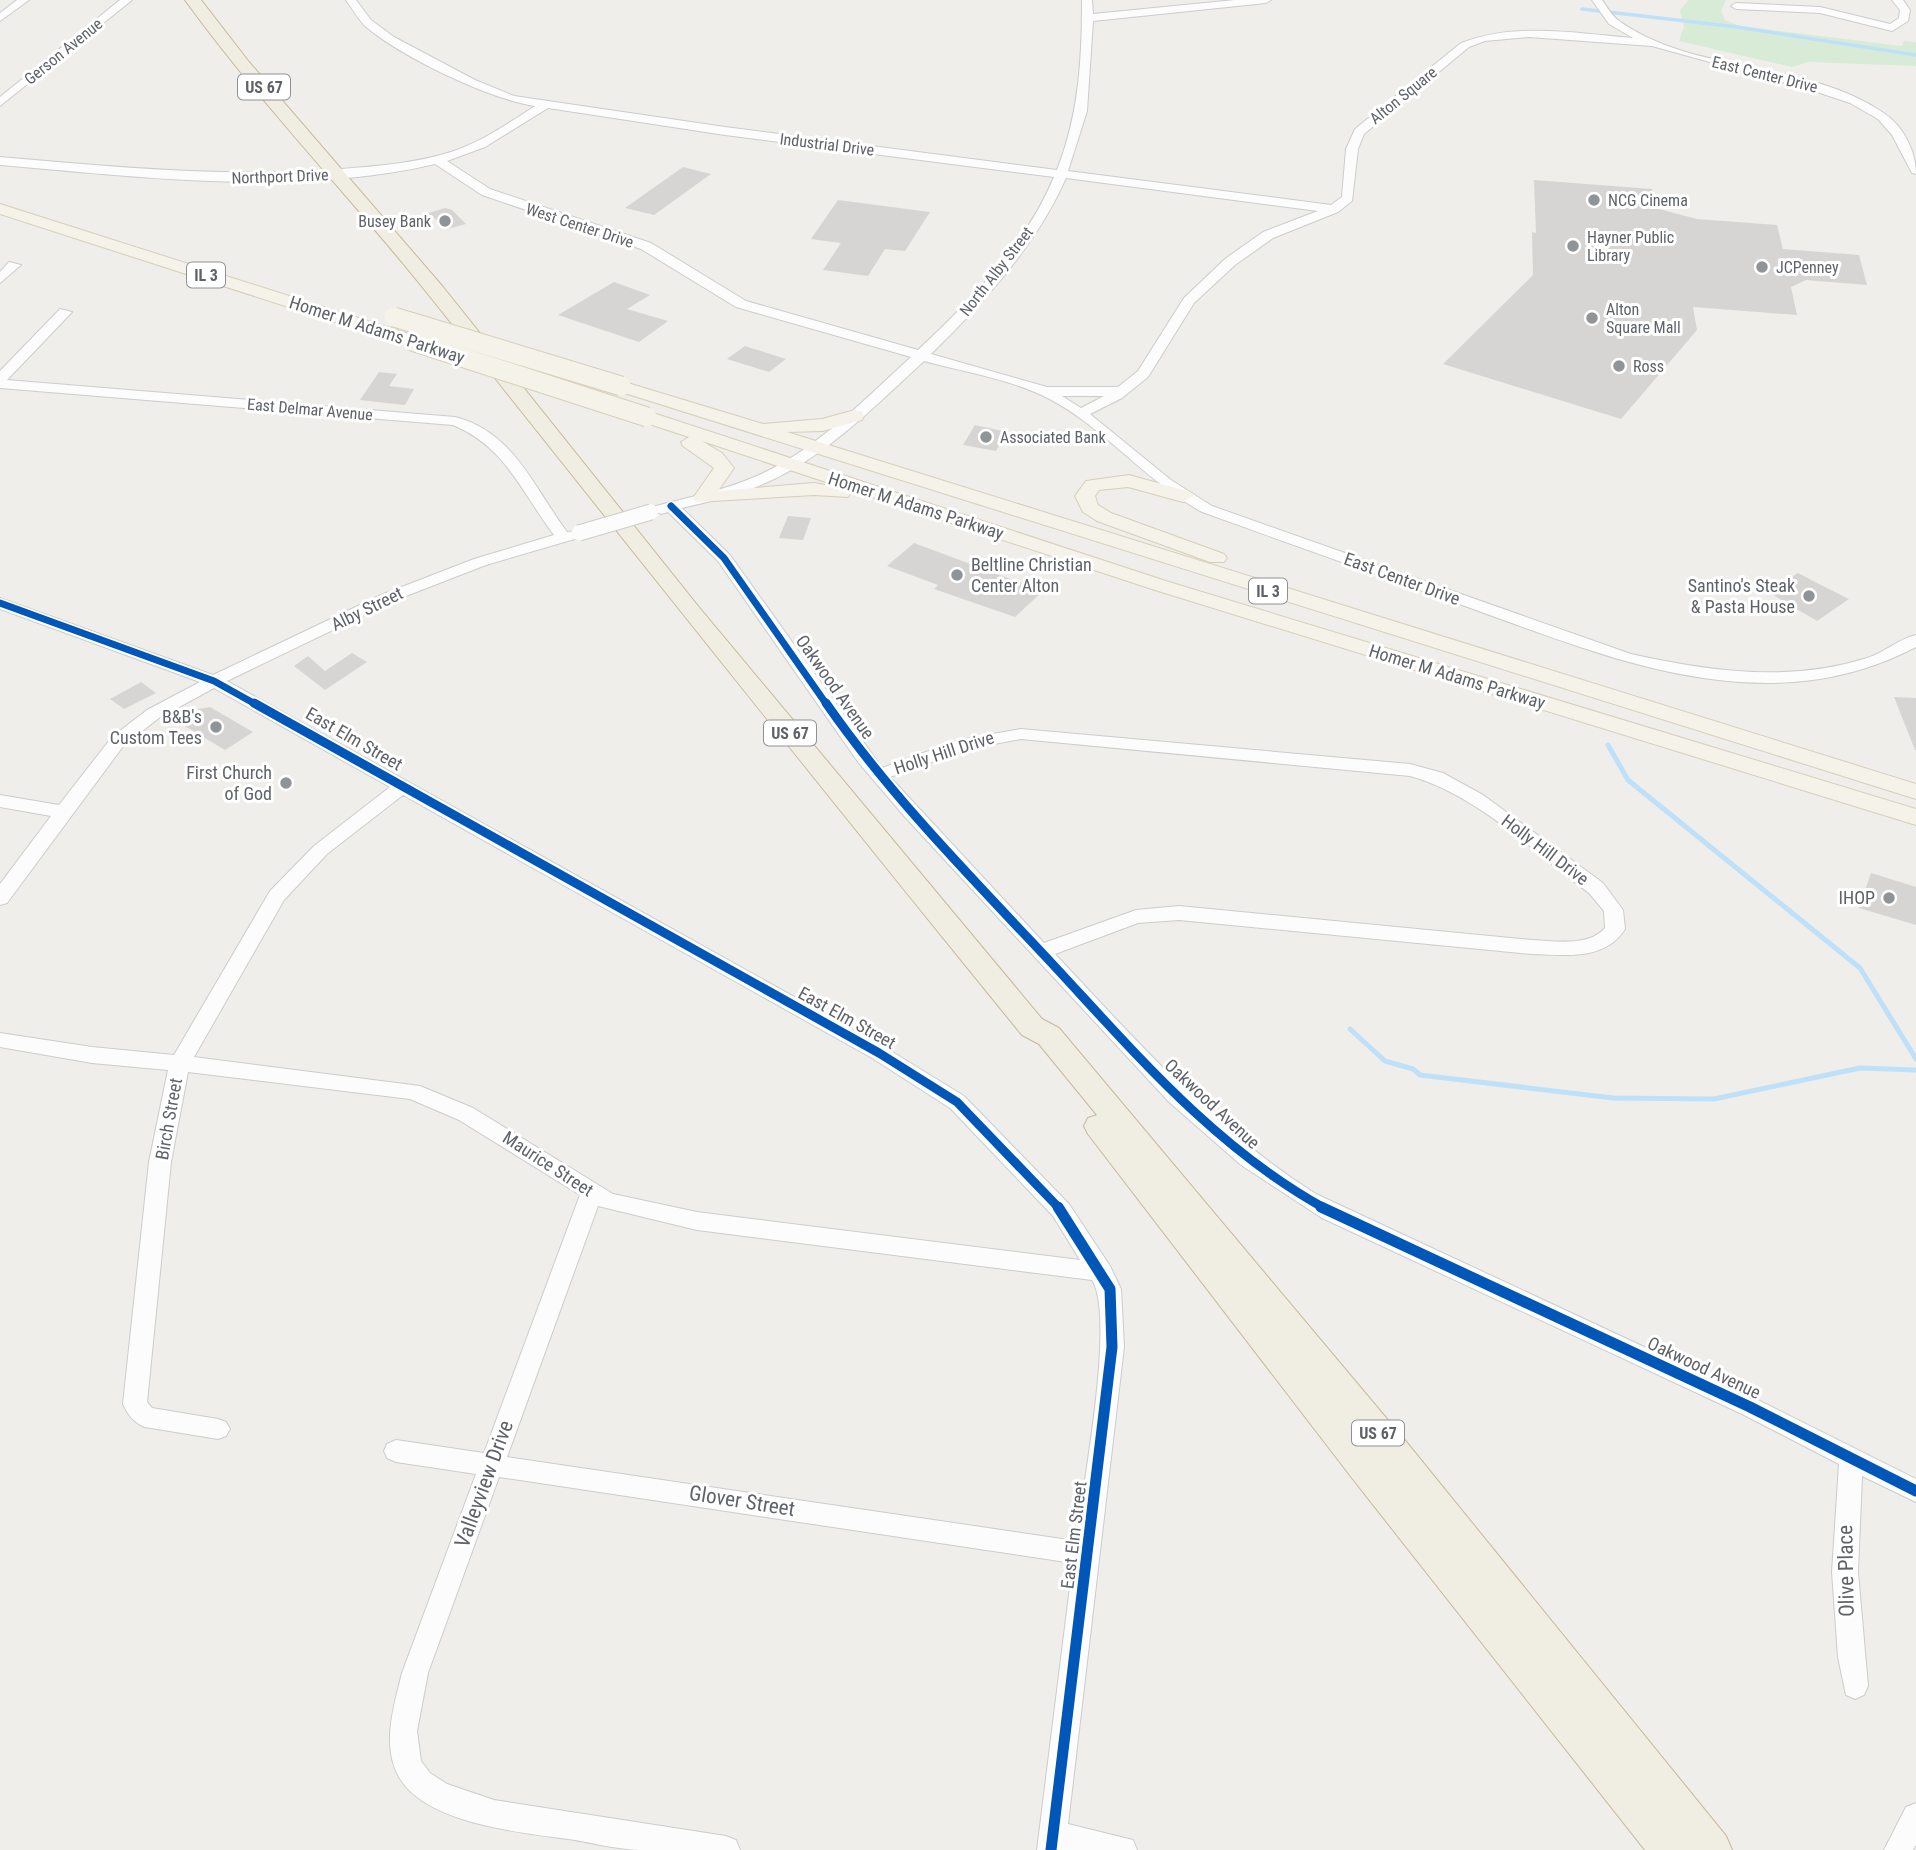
<svg xmlns="http://www.w3.org/2000/svg" width="1916" height="1850" font-family="'Roboto Condensed',sans-serif">
  <rect width="100%" height="100%" fill="#efeeea"/>
  <path fill="#d8ebd6" d="M 1689,0 L 1726,0 L 1721,11 L 1725,20 L 1740,26 L 1902,46 L 1904,41 L 1916,42 L 1916,66 L 1809,62 L 1792,67 L 1679,41 L 1684,27 L 1680,10 Z"/>
  <g fill="none" stroke-linecap="round" stroke-linejoin="round">
    <path stroke="#bfe0f9" stroke-width="3.5" d="M 1582,9 L 1737,27 L 1916,55"/>
    <g stroke="#bfe0f9" stroke-width="5">
      <path d="M 1608,745 L 1628,780 L 1860,968 L 1916,1059"/>
      <path d="M 1350,1029 L 1385,1061 L 1413,1069 L 1420,1075 L 1613,1098 L 1714,1099 L 1860,1068 L 1916,1070"/>
    </g>
  </g>
  <g fill="#d6d5d3">
    <path d="M 683,167 L 711,174 L 654,215 L 625,208 Z"/>
    <path d="M 1534,180 L 1652,189 L 1655,208 L 1697,219 L 1777,225 L 1783,249 L 1859,255 L 1867,285 L 1806,280 L 1791,287 L 1797,315 L 1693,307 L 1697,330 L 1621,419 L 1443,364 L 1533,275 L 1532,232 L 1536,233 Z"/>
    <path d="M 838,200 L 930,212 L 905,251 L 885,249 L 868,276 L 823,270 L 841,243 L 811,239 Z"/>
    <path d="M 445,208 L 452,210 L 466,224 L 447,229 L 428,213 Z"/>
    <path d="M 614,282 L 650,295 L 627,309 L 668,321 L 639,342 L 558,315 Z"/>
    <path d="M 745,346 L 786,359 L 769,372 L 727,359 Z"/>
    <path d="M 379,372 L 397,374 L 389,386 L 414,389 L 405,405 L 360,400 Z"/>
    <path d="M 975,425 L 1007,432 L 996,451 L 963,445 Z"/>
    <path d="M 788,516 L 811,518 L 803,540 L 779,538 Z"/>
    <path d="M 914,543 L 1043,591 L 1015,617 L 934,589 L 938,585 L 887,566 Z"/>
    <path d="M 1798,573 L 1819,584 L 1849,599 L 1817,621 L 1768,592 Z"/>
    <path d="M 352,653 L 367,662 L 325,690 L 294,666 L 308,656 L 325,671 Z"/>
    <path d="M 141,682 L 156,693 L 124,709 L 110,699 Z"/>
    <path d="M 1894,697 L 1916,698 L 1916,750 L 1915,750 Z"/>
    <path d="M 210,707 L 253,732 L 225,750 L 178,722 L 199,709 Z"/>
    <path d="M 1871,873 L 1916,887 L 1916,925 L 1859,908 Z"/>
  </g>
  <g fill="none" stroke-linecap="round" stroke-linejoin="round">
    <defs>
      <g id="minor">
        <path d="M 17,0 L 29,0 L 0,21 L 0,13 Z"/>
        <path d="M 120,0 L 132,0 L 0,106 L 0,97 Z"/>
        <path d="M 346,0 L 356,0 L 371,20 L 394,37 L 475,80 L 514,96 L 725,127 L 1057,170 C 1079,114 1082,59 1082,0 L 1092,0 L 1093,14 L 1235,0 L 1271,0 L 1266,3 L 1093,21 L 1087,111 L 1068,171 L 1331,205 L 1342,197 L 1346,149 L 1355,129 L 1461,43 C 1516,22 1576,33 1633,38 L 1609,24 L 1592,0 L 1602,0 C 1607,7 1612,16 1619,21 C 1697,76 1807,59 1885,114 C 1904,127 1916,152 1916,174 L 1912,173 L 1892,135 L 1878,119 L 1850,103 L 1811,90 L 1652,46 L 1529,37 L 1485,41 L 1469,47 L 1364,134 L 1358,149 L 1352,201 L 1338,212 L 1273,238 L 1235,265 L 1194,303 L 1148,377 L 1122,398 L 1090,414 L 1171,480 L 1212,506 L 1631,654 C 1708,671 1789,683 1867,658 C 1884,653 1898,639 1916,635 L 1916,647 C 1765,726 1609,658 1462,605 C 1375,574 1288,543 1202,512 C 1143,480 1096,418 1037,393 C 1002,378 961,371 924,361 C 877,404 829,454 770,481 C 742,494 712,501 682,508 L 730,555 L 882,768 L 959,740 L 1021,729 L 1410,764 L 1443,773 L 1483,795 L 1603,883 L 1623,910 L 1625,929 C 1605,961 1565,955 1532,954 L 1179,920 L 1138,923 L 1055,954 C 1137,1041 1214,1130 1316,1194 L 1758,1400 L 1916,1479 L 1916,1502 L 1862,1476 L 1858,1572 L 1868,1686 L 1864,1695 L 1855,1699 L 1846,1695 L 1838,1657 L 1832,1572 L 1839,1464 L 1742,1414 L 1322,1218 L 1241,1165 L 1169,1102 L 905,817 L 858,762 L 718,561 L 668,512 L 661,514 L 653,509 L 656,506 C 690,497 726,490 759,475 C 817,449 864,400 911,357 L 736,307 L 641,249 L 482,195 L 435,164 C 295,197 142,177 0,165 L 0,157 C 114,167 227,178 341,169 C 378,166 416,163 451,152 C 482,142 509,123 535,106 C 489,99 401,57 365,26 C 358,19 352,8 346,0 ZM 548,108 L 725,135 L 1054,177 C 1026,245 970,301 918,350 L 746,301 L 651,243 L 490,189 L 447,161 L 485,147 ZM 1066,178 L 1318,211 L 1263,232 L 1225,259 L 1184,298 L 1138,371 L 1118,387 L 1047,387 L 931,354 C 983,303 1036,246 1066,178 ZM 1062,396 L 1104,396 L 1081,408 ZM 1021,739 L 1410,776 C 1474,793 1536,853 1589,893 L 1604,911 L 1605,928 C 1589,947 1556,941 1532,940 L 1179,906 L 1136,910 L 1044,943 L 890,777 L 968,749 Z"/>
        <path d="M 1892,0 L 1903,0 L 1910,10 L 1908,21 L 1892,31 L 1820,13 L 1736,9 L 1731,6 L 1736,3 L 1820,7 L 1890,24 L 1899,18 L 1900,10 Z"/>
        <path d="M 9,262 L 21,265 L 0,283 L 0,272 Z"/>
        <path d="M 60,309 L 72,312 L 7,380 L 455,417 C 514,432 534,488 567,532 L 585,530 L 585,536 L 486,565 L 393,601 L 227,681 L 886,1048 L 964,1096 L 1069,1204 L 1110,1266 L 1121,1289 L 1124,1347 L 1068,1824 L 1133,1840 L 1137,1850 L 1037,1850 L 1073,1563 L 499,1477 L 428,1673 L 417,1731 L 421,1761 L 430,1773 L 447,1784 L 494,1800 L 726,1836 L 736,1840 L 740,1850 C 706,1850 672,1850 639,1850 C 618,1849 596,1844 575,1840 C 526,1833 426,1825 399,1777 C 381,1745 394,1706 402,1673 L 476,1474 L 396,1462 L 387,1458 L 384,1451 L 387,1444 L 396,1440 L 484,1453 L 580,1195 L 459,1120 L 410,1099 L 188,1072 L 171,1162 L 147,1402 L 152,1408 L 218,1419 L 226,1422 L 230,1429 L 226,1436 L 218,1439 L 145,1427 C 134,1423 128,1415 123,1404 L 149,1162 L 168,1070 L 92,1063 L 0,1047 L 0,1033 L 92,1047 L 174,1055 L 270,891 L 314,846 L 390,787 L 214,688 L 159,718 L 124,745 L 7,903 L 0,905 L 0,884 L 51,816 L 0,807 L 0,795 L 59,805 L 112,737 L 147,710 L 200,682 L 0,609 L 0,598 L 213,675 L 381,595 L 474,559 L 554,535 C 522,493 505,446 453,425 L 0,388 L 0,371 ZM 403,795 L 872,1058 L 950,1108 L 1053,1216 L 1080,1260 L 697,1212 L 613,1194 L 473,1108 L 420,1086 L 194,1057 L 284,900 L 327,854 ZM 598,1206 L 697,1230 L 1092,1280 C 1116,1318 1082,1490 1076,1541 L 507,1457 Z"/>
        <path d="M 1916,1803 L 1916,1845 L 1913,1850 L 1884,1850 L 1906,1807 Z"/>
      </g>
      <g id="major">
        <path d="M 0,204 L 418,337 L 421,341 L 412,346 L 406,345 L 0,214 Z"/>
        <path d="M 621,381 L 763,424 L 822,419 L 855,410 L 862,412 L 864,416 L 862,420 L 823,431 L 787,432 L 1916,784 L 1916,799 L 615,390 L 612,386 Z"/>
        <path d="M 647,411 L 1169,582 L 1916,809 L 1916,825 L 1155,590 L 848,489 L 851,493 L 848,497 L 814,495 L 696,502 L 693,498 L 714,468 L 683,446 L 681,442 L 689,437 L 640,421 L 638,417 L 640,413 ZM 702,441 L 844,488 L 814,483 L 718,491 L 734,468 L 722,453 Z"/>
        <path d="M 1129,475 L 1190,492 L 1193,496 L 1183,502 L 1128,487 L 1099,490 L 1095,496 L 1098,505 L 1111,513 L 1224,554 L 1227,558 L 1224,562 L 1210,562 L 1097,521 L 1083,512 L 1075,496 L 1086,481 Z"/>
      </g>
      <path id="highway" d="M 185,0 L 201,0 L 249,62 L 443,287 L 698,606 L 1042,1019 L 1059,1028 L 1408,1444 L 1726,1836 L 1732,1850 L 1645,1850 L 1352,1478 L 1088,1134 L 1084,1126 L 1088,1118 L 1097,1115 L 1039,1044 L 1022,1035 C 823,791 628,545 432,299 C 352,198 261,105 185,0 Z"/>
    </defs>
    <use href="#minor" stroke="#cbcccc" stroke-width="2"/>
    <use href="#major" stroke="#d7ceb8" stroke-width="2"/>
    <use href="#highway" stroke="#c8b996" stroke-width="2"/>
    <use href="#minor" fill="#fdfcfc" fill-rule="evenodd"/>
    <use href="#major" fill="#f4f2e9" fill-rule="evenodd"/>
    <use href="#highway" fill="#f0ede3" fill-rule="evenodd"/>
    <defs>
      <path id="minor-bridge" d="M 579,533 L 651,512"/>
      <g id="major-bridge">
        <path d="M 394,317 L 621,386"/>
        <path d="M 412,341 L 647,417"/>
      </g>
    </defs>
    <use href="#minor-bridge" stroke="#cbcccc" stroke-width="17" stroke-linecap="butt"/>
    <use href="#major-bridge" stroke="#d7ceb8" stroke-width="21" stroke-linecap="butt"/>
    <use href="#minor-bridge" stroke="#fdfcfc" stroke-width="15"/>
    <use href="#major-bridge" stroke="#f4f2e9" stroke-width="19"/>
    <defs>
      <g id="cycleway-far2">
        <path d="M 671,506 L 724,558 L 827,705"/>
        <path d="M 0,603 L 214,681 L 257,705"/>
      </g>
      <g id="cycleway-far1">
        <path d="M 254,703 L 879,1053 L 957,1102 L 1059,1208"/>
        <path d="M 826,703 C 890,795 968,874 1045,956 C 1131,1048 1212,1146 1324,1208"/>
      </g>
      <g id="cycleway">
        <path d="M 1321,1207 L 1750,1407 L 1916,1491"/>
        <path d="M 1051,1850 L 1112,1347 L 1110,1289 L 1058,1207"/>
      </g>
    </defs>
    <use href="#cycleway-far2" stroke="#fff" stroke-width="10"/>
    <use href="#cycleway-far1" stroke="#fff" stroke-width="13"/>
    <use href="#cycleway" stroke="#fff" stroke-width="16"/>
    <use href="#cycleway-far2" stroke="#0057b8" stroke-width="7"/>
    <use href="#cycleway-far1" stroke="#0057b8" stroke-width="9"/>
    <use href="#cycleway" stroke="#0057b8" stroke-width="11"/>
  </g>
  <g fill="#919496" stroke="#fff" stroke-width="2.5">
    <circle cx="1594" cy="200" r="7"/>
    <circle cx="445" cy="221" r="7"/>
    <circle cx="1573" cy="246" r="7"/>
    <circle cx="1762" cy="267" r="7"/>
    <circle cx="1592" cy="318" r="7"/>
    <circle cx="1619" cy="366" r="7"/>
    <circle cx="986" cy="437" r="7"/>
    <circle cx="957" cy="575" r="7"/>
    <circle cx="1809" cy="596" r="7"/>
    <circle cx="216" cy="727" r="7"/>
    <circle cx="286" cy="783" r="7"/>
    <circle cx="1889" cy="898" r="7"/>
  </g>
  <g text-anchor="middle" stroke-width="6" stroke-linejoin="round" paint-order="stroke">
    <g font-size="16" fill="#5f6368" stroke="#fff">
      <text transform="translate(63 51) rotate(-39)" y="6">Gerson Avenue</text>
      <text transform="translate(1765 74) rotate(14)" y="6">East Center Drive</text>
      <text transform="translate(1403 95) rotate(-39)" y="6">Alton Square</text>
      <text transform="translate(827 144) rotate(7)" y="6">Industrial Drive</text>
      <text transform="translate(280 176) rotate(-2)" y="6">Northport Drive</text>
      <text transform="translate(580 225) rotate(18)" y="6">West Center Drive</text>
      <text transform="translate(996 271) rotate(-52)" y="6">North Alby Street</text>
      <text transform="translate(310 409) rotate(5)" y="6">East Delmar Avenue</text>
    </g>
    <g fill="#fff" stroke="#8f9295" stroke-width="2">
      <rect x="238" y="74.5" width="52" height="25" rx="5"/>
      <rect x="187" y="262.5" width="38" height="25" rx="5"/>
      <rect x="1249" y="578.5" width="38" height="25" rx="5"/>
      <rect x="764" y="720.5" width="52" height="25" rx="5"/>
      <rect x="1352" y="1420.5" width="52" height="25" rx="5"/>
    </g>
    <g font-size="16" font-weight="bold" fill="#5f6368">
      <text x="264" y="93">US 67</text>
      <text x="206" y="281">IL 3</text>
      <text x="1268" y="597">IL 3</text>
      <text x="790" y="739">US 67</text>
      <text x="1378" y="1439">US 67</text>
    </g>
    <g font-size="16" fill="#5f6368" stroke="#fff" text-anchor="start">
      <text x="1608" y="206">NCG Cinema</text>
      <text x="431" y="227" text-anchor="end">Busey Bank</text>
      <text x="1587" y="243">Hayner Public<tspan x="1587" dy="18">Library</tspan></text>
      <text x="1776" y="273">JCPenney</text>
      <text x="1606" y="315">Alton<tspan x="1606" dy="18">Square Mall</tspan></text>
      <text x="1633" y="372">Ross</text>
      <text x="1000" y="443">Associated Bank</text>
    </g>
    <g font-size="18" fill="#5f6368" stroke="#fff">
      <text transform="translate(377 330) rotate(18)" y="6">Homer M Adams Parkway</text>
      <text transform="translate(916 506) rotate(18)" y="6">Homer M Adams Parkway</text>
      <text transform="translate(1402 579) rotate(20)" y="6">East Center Drive</text>
      <text transform="translate(367 609) rotate(-26)" y="6">Alby Street</text>
      <text transform="translate(1457 677) rotate(17)" y="6">Homer M Adams Parkway</text>
      <text transform="translate(835 687) rotate(55)" y="6">Oakwood Avenue</text>
      <text transform="translate(354 739) rotate(30)" y="6">East Elm Street</text>
      <text transform="translate(944 753) rotate(-18)" y="6">Holly Hill Drive</text>
      <text transform="translate(1545 850) rotate(37)" y="6">Holly Hill Drive</text>
      <text transform="translate(847 1018) rotate(29)" y="6">East Elm Street</text>
      <text transform="translate(1212 1104) rotate(43)" y="6">Oakwood Avenue</text>
      <text transform="translate(169 1119) rotate(-80)" y="6">Birch Street</text>
      <text transform="translate(548 1164) rotate(33)" y="6">Maurice Street</text>
      <text transform="translate(1704 1368) rotate(25)" y="6">Oakwood Avenue</text>
      <text transform="translate(1074 1535) rotate(-83)" y="6">East Elm Street</text>
    </g>
    <g font-size="18" fill="#5f6368" stroke="#fff" text-anchor="end">
      <text x="971" y="571" text-anchor="start">Beltline Christian<tspan x="971" dy="21">Center Alton</tspan></text>
      <text x="1795" y="592">Santino's Steak<tspan x="1795" dy="21">&amp; Pasta House</tspan></text>
      <text x="202" y="723">B&amp;B's<tspan x="202" dy="21">Custom Tees</tspan></text>
      <text x="272" y="779">First Church<tspan x="272" dy="21">of God</tspan></text>
      <text x="1875" y="904">IHOP</text>
    </g>
    <g font-size="21" fill="#5f6368" stroke="#fff">
      <text transform="translate(484 1484) rotate(-70)" y="7">Valleyview Drive</text>
      <text transform="translate(742 1501) rotate(9)" y="7">Glover Street</text>
      <text transform="translate(1846 1571) rotate(-91)" y="7">Olive Place</text>
    </g>
  </g>
</svg>
